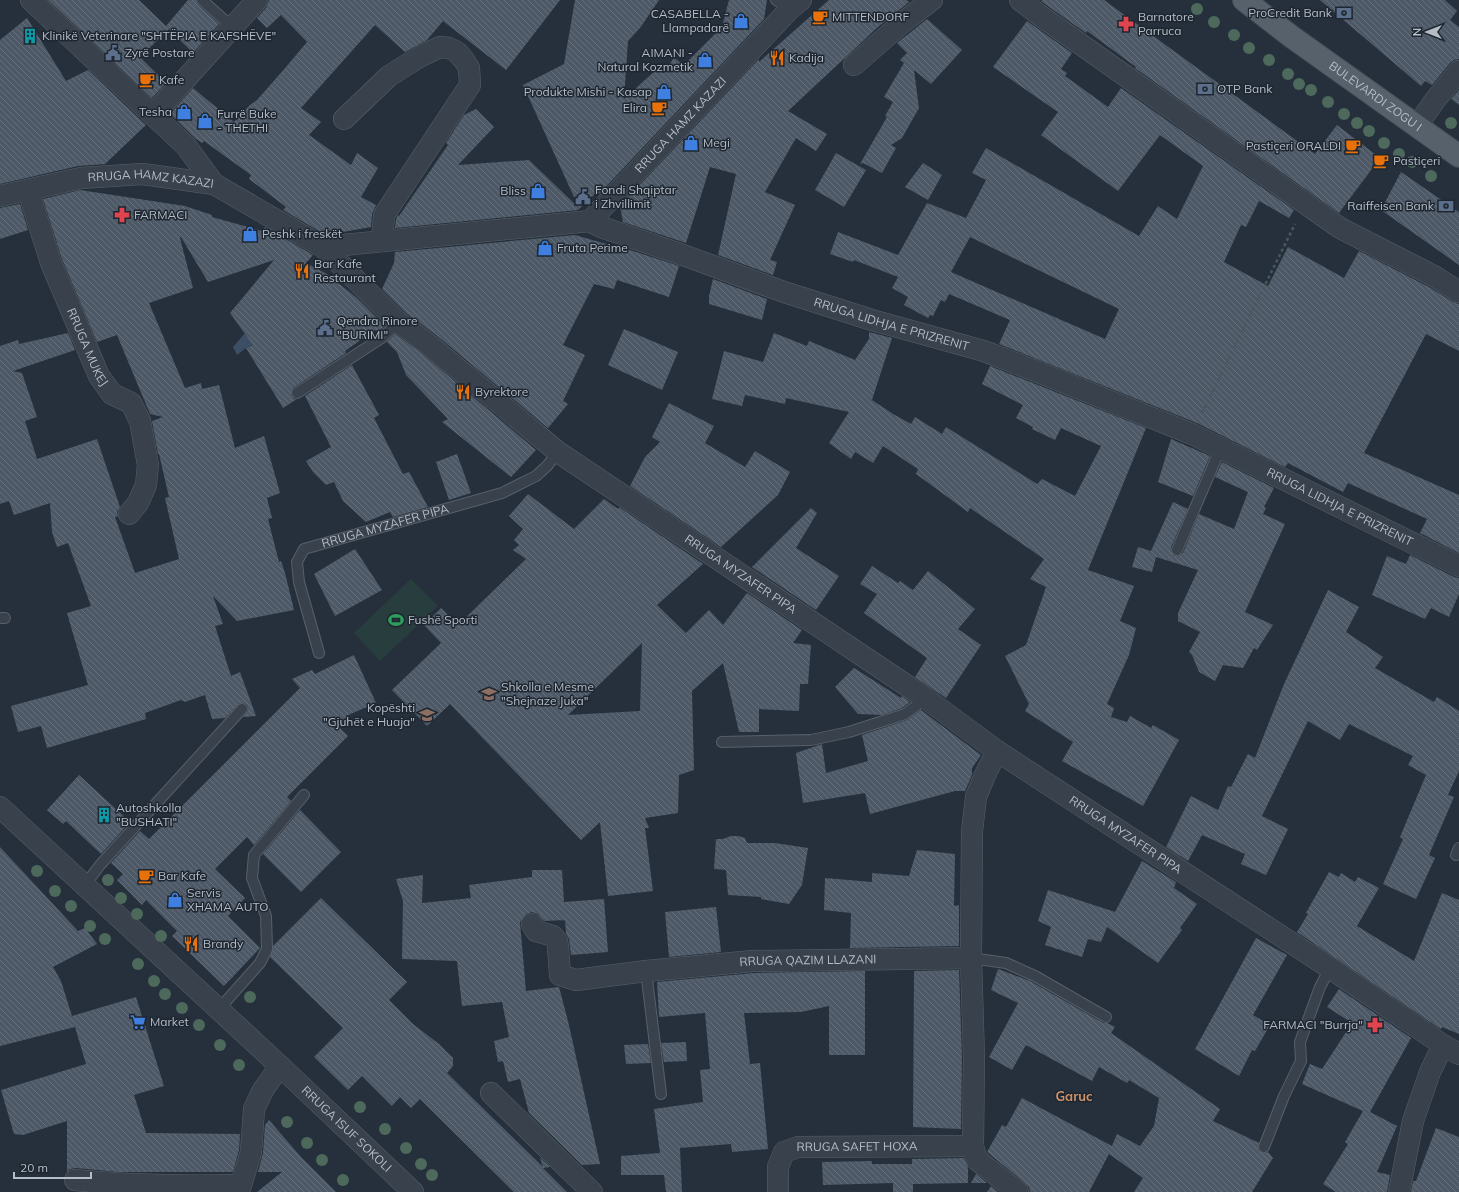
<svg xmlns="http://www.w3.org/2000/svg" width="1459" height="1192" font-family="Mulish,sans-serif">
  <defs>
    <pattern id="building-back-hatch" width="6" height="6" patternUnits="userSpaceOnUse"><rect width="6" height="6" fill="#4e5967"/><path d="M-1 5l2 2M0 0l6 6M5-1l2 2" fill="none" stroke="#656f7b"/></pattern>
  </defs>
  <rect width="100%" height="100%" fill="#25303c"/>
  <path fill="#283d3e" d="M 411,579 L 438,606 L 380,661 L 354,633 Z"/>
  <path fill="#3c4e64" d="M 251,326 L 264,339 L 246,348 L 237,355 L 233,347 Z"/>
  <g fill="url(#building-back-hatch)" fill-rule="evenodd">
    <path d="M 48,0 L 139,0 L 166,26 L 188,0 L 196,0 L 198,5 L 219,24 L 193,53 L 169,29 L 140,57 L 166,83 L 152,98 Z"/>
    <path d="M 269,0 L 560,0 L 506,70 L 443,21 L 427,40 L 405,52 L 375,25 L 301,108 L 321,122 L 309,135 L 351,165 L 357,153 L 378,168 L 361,197 L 376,205 L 372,214 L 371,227 L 326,235 L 283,210 L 286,207 L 249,179 L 251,175 L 204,141 L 202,143 L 196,139 L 170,114 L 193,88 L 234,122 L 250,105 L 257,100 L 286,67 L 307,42 L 281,15 L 267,28 L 257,18 L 266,8 Z"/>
    <path d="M 575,0 L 659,0 L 640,28 L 628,41 L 624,99 L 657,69 L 663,73 L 674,58 L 684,65 L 722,27 L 729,0 L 767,0 L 764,19 L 599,194 L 596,193 L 578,210 L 395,228 L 396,219 L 398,215 L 399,216 L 448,145 L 446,143 L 464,115 L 476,109 L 494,127 L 458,165 L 529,160 L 579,208 L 523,85 L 564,64 Z"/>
    <path d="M 829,0 L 906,0 L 909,2 L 878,27 L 788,111 L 827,134 L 816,151 L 796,138 L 765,192 L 795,205 L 770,260 L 777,262 L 773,275 L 718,255 L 736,174 L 710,167 L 686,243 L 623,222 L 620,206 L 759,59 L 759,62 Z"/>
    <path d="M 1042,0 L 1104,0 L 1315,154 L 1337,125 L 1380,158 L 1339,213 L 1135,68 L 1136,67 L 1087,31 L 1086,33 L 1045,4 L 1041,1 Z"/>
    <path d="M 1320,0 L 1445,0 L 1457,11 L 1450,20 L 1459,27 L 1459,59 L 1454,60 L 1450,63 L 1432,85 L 1425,81 L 1421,86 Z"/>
    <path d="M 27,18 L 66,81 L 88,70 L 146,125 L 105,164 L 78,166 L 0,184 L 0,40 Z"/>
    <path d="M 927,19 L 962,50 L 931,84 L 914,70 L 919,108 L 902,138 L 891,145 L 896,148 L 882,173 L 863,163 L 860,164 L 887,117 L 885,116 L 893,102 L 884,97 L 904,63 L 900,60 L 907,53 L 897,43 Z"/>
    <path d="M 1027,21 L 1072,53 L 1061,69 L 1067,73 L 1065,76 L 1108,107 L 1121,88 L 1294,210 L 1289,218 L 1259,201 L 1246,227 L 1241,225 L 1224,262 L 1268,286 L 1288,247 L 1344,278 L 1359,251 L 1429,287 L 1453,302 L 1459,304 L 1459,351 L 1426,334 L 1364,453 L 1459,495 L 1459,553 L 1420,533 L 1427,519 L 1348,483 L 1343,492 L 1288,463 L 1285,467 L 1197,423 L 999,344 L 1010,320 L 949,294 L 945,302 L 941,300 L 933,316 L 930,315 L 928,318 L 904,305 L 908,297 L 892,288 L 898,277 L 854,260 L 853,262 L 830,254 L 838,232 L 898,255 L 927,203 L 966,218 L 986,180 L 972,173 L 986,148 L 1139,236 L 1158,206 L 1177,219 L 1203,166 L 1160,135 L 1118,191 L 1041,135 L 1058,112 L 993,67 ZM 970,237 L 1119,309 L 1105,339 L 951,272 Z"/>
    <path d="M 1459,90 L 1459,105 L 1451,99 Z"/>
    <path d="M 836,153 L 866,170 L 844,207 L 815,190 Z"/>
    <path d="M 923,163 L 942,175 L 928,200 L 905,187 Z"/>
    <path d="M 1401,172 L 1459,212 L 1459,265 L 1381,210 Z"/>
    <path d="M 80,190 L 185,206 L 212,215 L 212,217 L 262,231 L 265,227 L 313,255 L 306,263 L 327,274 L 357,298 L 385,326 L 378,332 L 375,330 L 345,351 L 346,353 L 293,388 L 291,394 L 294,399 L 297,399 L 283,408 L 246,348 L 253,345 L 230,313 L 274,260 L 208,282 L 181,237 L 180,238 L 193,288 L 149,303 L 185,388 L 201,383 L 202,389 L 219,385 L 235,448 L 264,436 L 280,493 L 267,498 L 272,518 L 268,519 L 279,562 L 281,561 L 285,573 L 294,610 L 237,621 L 213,596 L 223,624 L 215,626 L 231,676 L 240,672 L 256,716 L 243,717 L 248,711 L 248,707 L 246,704 L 240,703 L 225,718 L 212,719 L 205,695 L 185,702 L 181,700 L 145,713 L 146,719 L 47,748 L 41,726 L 18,732 L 11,706 L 88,685 L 67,613 L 91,606 L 68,543 L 57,547 L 52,532 L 50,503 L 14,515 L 9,501 L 0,504 L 0,346 L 18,340 L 19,344 L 68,333 L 75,350 L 13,371 L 22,373 L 37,417 L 25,421 L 37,459 L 97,439 L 120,507 L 117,512 L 118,516 L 115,517 L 135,573 L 179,559 L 165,498 L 169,497 L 159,454 L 158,454 L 152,421 L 163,417 L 150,414 L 117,335 L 97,342 L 62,259 L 43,199 Z"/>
    <path d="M 20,204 L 28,230 L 0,239 L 0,208 Z"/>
    <path d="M 575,235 L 627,250 L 627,249 L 679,266 L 669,297 L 617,280 L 614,289 L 594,284 L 563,345 L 585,355 L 563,401 L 568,404 L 548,428 L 435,334 L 406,313 L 382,289 L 394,263 L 395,252 Z"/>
    <path d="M 713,279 L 767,299 L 762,320 L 709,304 L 709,296 Z"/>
    <path d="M 624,329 L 678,352 L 662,390 L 608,365 Z"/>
    <path d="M 869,332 L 892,338 L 872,400 L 893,414 L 911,424 L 915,417 L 942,434 L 946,427 L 1037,484 L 1042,479 L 1075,496 L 1101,446 L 1061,428 L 1055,440 L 1032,429 L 1033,427 L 1016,418 L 1023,405 L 982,384 L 990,366 L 1146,428 L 1088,570 L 1134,586 L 1120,621 L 1136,628 L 1129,655 L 1107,704 L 1114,708 L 1111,717 L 1127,722 L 1130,716 L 1151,728 L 1153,725 L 1179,740 L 1143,806 L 1062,761 L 1073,742 L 1025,711 L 1029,704 L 1005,656 L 1026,645 L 1046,587 L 1030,579 L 1044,559 L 970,508 L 968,512 L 916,474 L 918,469 L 883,446 L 873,463 L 855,452 L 851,459 L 829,443 L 849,412 L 786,398 L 785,404 L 745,395 L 742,406 L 712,399 L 724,351 L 763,362 L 774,333 L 807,346 L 809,341 L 855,360 L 869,339 Z"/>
    <path d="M 395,334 L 420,352 L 536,450 L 511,477 L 442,422 L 448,419 L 406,375 L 397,352 L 387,342 Z"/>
    <path d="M 352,365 L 379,415 L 374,418 L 403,474 L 409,472 L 428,507 L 393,517 L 390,512 L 366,522 L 343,501 L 334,482 L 326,485 L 313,472 L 306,461 L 331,447 L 305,396 Z"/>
    <path d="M 669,403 L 714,426 L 705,443 L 745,467 L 755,451 L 790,472 L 778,495 L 721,547 L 630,486 L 645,457 L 660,442 L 652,437 Z"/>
    <path d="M 1171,439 L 1210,456 L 1193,496 L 1158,482 Z"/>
    <path d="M 457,454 L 471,493 L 449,500 L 436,462 Z"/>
    <path d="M 1222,462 L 1274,488 L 1264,507 L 1266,508 L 1263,514 L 1285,524 L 1245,612 L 1273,625 L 1257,650 L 1254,648 L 1243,668 L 1223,665 L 1215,681 L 1199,672 L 1192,655 L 1189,652 L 1200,632 L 1178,621 L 1178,613 L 1198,570 L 1156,557 L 1152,572 L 1132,567 L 1138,547 L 1151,551 L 1173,502 L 1188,509 L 1171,547 L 1171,551 L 1174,556 L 1178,556 L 1183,553 L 1199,514 L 1234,529 L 1248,492 L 1215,477 Z"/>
    <path d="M 528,494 L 574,529 L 604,499 L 618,509 L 619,507 L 703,564 L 657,605 L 686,633 L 709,610 L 723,625 L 747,593 L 802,630 L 793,643 L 811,645 L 808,684 L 800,684 L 799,711 L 759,709 L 759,732 L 739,732 L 723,663 L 692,691 L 694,770 L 679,775 L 678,813 L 645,818 L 649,828 L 645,828 L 653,891 L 608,896 L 600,822 L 581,840 L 450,704 L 427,726 L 392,690 L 441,643 L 424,625 L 441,608 L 458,625 L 526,559 L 513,550 L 519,545 L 514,540 L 523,529 L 509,516 ZM 642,643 L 640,711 L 568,715 Z"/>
    <path d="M 811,508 L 817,513 L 796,548 L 839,576 L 816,610 L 752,567 Z"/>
    <path d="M 355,549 L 382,590 L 335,616 L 314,574 Z"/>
    <path d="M 1410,555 L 1454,577 L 1459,578 L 1459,594 L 1449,617 L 1431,608 L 1425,619 L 1372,595 L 1387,556 L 1406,564 Z"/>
    <path d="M 872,566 L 898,583 L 900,581 L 913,590 L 928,571 L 975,609 L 958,629 L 981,645 L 946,698 L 915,677 L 927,658 L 864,613 L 877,594 L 860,584 Z"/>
    <path d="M 1328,590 L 1359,607 L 1346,632 L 1383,657 L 1375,668 L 1434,702 L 1437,697 L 1459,711 L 1459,771 L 1448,795 L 1454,797 L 1429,855 L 1435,858 L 1416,899 L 1383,884 L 1403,839 L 1400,837 L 1426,775 L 1408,765 L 1413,756 L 1349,724 L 1340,740 L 1308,721 L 1262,816 L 1288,829 L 1266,875 L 1241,864 L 1245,854 L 1202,835 L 1188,861 L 1166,847 L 1191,796 L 1218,810 L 1228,786 L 1231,787 L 1248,754 L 1255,758 L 1284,684 Z"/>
    <path d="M 354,655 L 376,703 L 346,716 L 348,719 L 339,727 L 348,736 L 287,797 L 291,801 L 254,845 L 247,837 L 215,869 L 245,898 L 228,916 L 260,948 L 224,986 L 172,936 L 177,931 L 146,900 L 142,905 L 117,880 L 123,874 L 111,863 L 140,831 L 149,839 L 300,688 L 292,679 L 312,670 L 315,674 Z"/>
    <path d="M 854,668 L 901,698 L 902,696 L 910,702 L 902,708 L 882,715 L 858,714 L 835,687 Z"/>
    <path d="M 921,710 L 981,755 L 972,768 L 972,775 L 965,791 L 955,791 L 870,814 L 865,793 L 803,803 L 796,753 L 822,744 L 826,773 L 868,761 L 862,735 L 907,720 Z"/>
    <path d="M 79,775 L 130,822 L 101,854 L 66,821 L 63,824 L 47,810 Z"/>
    <path d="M 300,810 L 341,852 L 301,892 L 263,854 Z"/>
    <path d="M 731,836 L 738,836 L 745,838 L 747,843 L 775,843 L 808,848 L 802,885 L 789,904 L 761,899 L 761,897 L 728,895 L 726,870 L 714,869 L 716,839 L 723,839 Z"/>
    <path d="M 0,847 L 78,931 L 85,928 L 97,944 L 53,967 L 61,981 L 72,1016 L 136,997 L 164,1086 L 134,1095 L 146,1133 L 240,1134 L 239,1150 L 233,1172 L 118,1172 L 76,1168 L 70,1169 L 67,1172 L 67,1121 L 23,1135 L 14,1134 L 1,1090 L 86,1064 L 75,1027 L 0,1046 Z"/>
    <path d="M 917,850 L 955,854 L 954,906 L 959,905 L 959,946 L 850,948 L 851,913 L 824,910 L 825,878 L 872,882 L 872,873 L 909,876 Z"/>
    <path d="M 1142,861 L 1176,882 L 1174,888 L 1197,904 L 1180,928 L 1182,930 L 1158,963 L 1107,927 L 1101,942 L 1088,939 L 1082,957 L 1045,945 L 1051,927 L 1038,921 L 1048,890 L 1115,912 Z"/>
    <path d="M 532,870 L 562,870 L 564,902 L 604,899 L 608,952 L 571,955 L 569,939 L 566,933 L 564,907 L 565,920 L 544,921 L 538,914 L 532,912 L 526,914 L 520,922 L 526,991 L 559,987 L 568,1021 L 600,1164 L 582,1165 L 529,1113 L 520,1079 L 508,1082 L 503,1061 L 498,1062 L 494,1041 L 509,1037 L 502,1002 L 462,1006 L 457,961 L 402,959 L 403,901 L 396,879 L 423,875 L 422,903 L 471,898 L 469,885 L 532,877 Z"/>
    <path d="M 1329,872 L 1339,877 L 1341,873 L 1355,882 L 1358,877 L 1379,888 L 1357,926 L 1414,961 L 1442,893 L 1459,900 L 1459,1034 L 1442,1027 L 1441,1029 L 1439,1028 L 1297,932 L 1308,914 L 1306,913 Z"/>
    <path d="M 321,898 L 407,982 L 389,1000 L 413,1024 L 439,1044 L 453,1058 L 453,1066 L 447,1073 L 543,1167 L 540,1158 L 550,1167 L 543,1168 L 567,1192 L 514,1192 L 420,1099 L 411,1108 L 400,1097 L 392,1106 L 362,1076 L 348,1090 L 314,1057 L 343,1028 L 270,957 L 273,946 Z"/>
    <path d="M 716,907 L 721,952 L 669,957 L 665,912 Z"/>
    <path d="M 1256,938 L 1287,955 L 1253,1015 L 1270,1025 L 1255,1051 L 1252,1050 L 1239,1076 L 1195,1049 Z"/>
    <path d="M 998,969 L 1030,981 L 1103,1023 L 1107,1023 L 1115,1027 L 1111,1033 L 1220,1109 L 1213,1121 L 1259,1143 L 1258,1148 L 1259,1151 L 1265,1153 L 1268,1152 L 1273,1158 L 1252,1192 L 1134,1192 L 1143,1178 L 1109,1154 L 1089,1192 L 1030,1192 L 1029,1187 L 1025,1183 L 987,1152 L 1002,1125 L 1006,1127 L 1022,1098 L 1112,1146 L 1117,1134 L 1140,1146 L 1154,1126 L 1159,1098 L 1129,1080 L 1127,1083 L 1099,1067 L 1092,1081 L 1026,1045 L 1012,1070 L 989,1057 L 1018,1003 L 991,990 Z"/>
    <path d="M 959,970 L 962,1057 L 961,1129 L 913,1127 L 914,971 Z"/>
    <path d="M 865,971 L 865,1055 L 829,1055 L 829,1006 L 801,1012 L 744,1013 L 750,1064 L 760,1063 L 768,1149 L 732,1152 L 731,1144 L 680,1148 L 682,1192 L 666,1192 L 664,1175 L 621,1175 L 621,1156 L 660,1153 L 654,1109 L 703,1102 L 700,1070 L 710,1069 L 705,1013 L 659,1017 L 657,982 L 754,973 Z"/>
    <path d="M 1339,989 L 1411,1038 L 1370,1112 L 1397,1126 L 1377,1172 L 1390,1175 L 1387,1192 L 1336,1192 L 1323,1184 L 1348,1144 L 1345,1142 L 1363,1111 L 1302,1084 L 1310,1064 L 1322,1069 L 1352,1023 L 1327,1007 Z"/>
    <path d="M 686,1042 L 687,1061 L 664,1062 L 661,1043 Z"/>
    <path d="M 648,1044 L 651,1063 L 626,1064 L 624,1045 Z"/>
    <path d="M 269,1120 L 301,1157 L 336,1192 L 257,1192 L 282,1172 L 258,1172 L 263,1153 L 265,1125 Z"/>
    <path d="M 1436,1128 L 1459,1137 L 1459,1192 L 1411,1192 L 1413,1181 L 1416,1181 Z"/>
    <path d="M 964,1158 L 968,1167 L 968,1183 L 913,1184 L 913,1192 L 893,1192 L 893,1183 L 823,1185 L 822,1162 L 872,1161 L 872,1164 L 912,1164 L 912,1159 Z"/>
    <path d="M 976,1174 L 987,1183 L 971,1183 Z"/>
    <path d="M 991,1186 L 998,1192 L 987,1192 Z"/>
  </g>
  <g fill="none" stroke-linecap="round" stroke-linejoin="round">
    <defs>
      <g id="lane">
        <path d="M 202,0 L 232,27"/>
        <path d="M 776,0 L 790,9"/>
        <path d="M 297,393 L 383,337 L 398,322"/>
        <path d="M 1177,550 L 1221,447"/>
        <path d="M 0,618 L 5,618"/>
        <path id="s1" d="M 319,653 L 299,582 L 297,562 L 304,549 L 502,493 L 536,476 L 547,466 L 558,452"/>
        <path d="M 722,742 L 811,740 L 849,732 L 905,714 L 916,706 L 924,697"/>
        <path d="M 1456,855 L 1459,848"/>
        <path d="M 85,885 L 100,865 L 242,709"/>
        <path d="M 971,958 L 1006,963 L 1035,976 L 1106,1017"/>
        <path d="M 646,971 L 661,1094"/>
        <path d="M 219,1009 L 260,963 L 267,949 L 266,916 L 252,878 L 254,855 L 304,795"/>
        <path d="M 1264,1147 L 1284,1096 L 1301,1061 L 1300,1042 L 1320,987 L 1330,968"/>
      </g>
      <g id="street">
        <path d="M 31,0 L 186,146 L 214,184"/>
        <path d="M 1020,0 L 1038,14 L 1340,228 L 1434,276 L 1459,292"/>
        <path d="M 854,65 L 903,22 L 932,0"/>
        <path d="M 153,115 L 257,0"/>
        <path d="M 344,119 L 389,76 L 421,56 L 440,47 L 449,48 L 457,52 L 464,60 L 469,68 L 470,85 L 384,215 L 382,241"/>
        <path d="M 1417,126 L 1435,100 L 1459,71"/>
        <path id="s2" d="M 28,190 L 51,263 L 99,376 L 112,394 L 131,403 L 140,421 L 148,465 L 146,485 L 138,503 L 129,514"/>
        <path id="s3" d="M 0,196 L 81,178 L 142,174 L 214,184 L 323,247 L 590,221 L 790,9 L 801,0"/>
        <path id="s4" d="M 590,221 L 601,227 L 683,255 L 784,292 L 872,320 L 984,351 L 1038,372 L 1192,434 L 1459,566"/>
        <path id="s5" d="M 323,247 L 398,322 L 427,343 L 558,452 L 924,697 L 997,751 L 1330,968 L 1443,1045 L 1459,1054"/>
        <path d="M 997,751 L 985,775 L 976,797 L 972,831 L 971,958 L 974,1057 L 973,1146 L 977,1160 L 1018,1192"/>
        <path id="s6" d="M 0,807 L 280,1066 L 413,1192"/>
        <path id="s7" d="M 532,924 L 536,931 L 553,936 L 557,941 L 558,947 L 560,975 L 576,980 L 646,971 L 753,961 L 971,958"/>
        <path d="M 491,1093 L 592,1192"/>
        <path d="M 75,1180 C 130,1186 185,1186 241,1185"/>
        <path d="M 239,1192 L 251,1152 L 254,1109 L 263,1090 L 280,1066"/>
        <path id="s8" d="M 778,1192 L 778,1167 L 784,1152 L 798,1147 L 973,1146"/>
        <path d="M 1399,1192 L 1413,1121 L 1430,1072 L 1443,1045"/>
      </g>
      <g id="primary">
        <path id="s9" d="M 1244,0 L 1292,37 L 1459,156"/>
      </g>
    </defs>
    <use href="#lane" stroke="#57606a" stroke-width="12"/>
    <use href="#street" stroke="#57606a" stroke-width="22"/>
    <use href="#primary" stroke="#424b55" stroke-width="24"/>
    <path stroke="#475a5c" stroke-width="2.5" stroke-dasharray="3 3" stroke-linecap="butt" d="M 1202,413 L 1295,224"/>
    <use href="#lane" stroke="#39424c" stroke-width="10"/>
    <use href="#street" stroke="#39424c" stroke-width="21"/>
    <use href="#primary" stroke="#57616c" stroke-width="22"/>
  </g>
  <g fill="#4d695b">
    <circle cx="1197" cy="9" r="6"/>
    <circle cx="1214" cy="22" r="6"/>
    <circle cx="1234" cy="35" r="6"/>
    <circle cx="1249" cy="48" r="6"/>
    <circle cx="1269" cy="60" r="6"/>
    <circle cx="1288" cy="74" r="6"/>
    <circle cx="1299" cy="84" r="6"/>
    <circle cx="1311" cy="90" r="6"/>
    <circle cx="1328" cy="102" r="6"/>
    <circle cx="1344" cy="114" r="6"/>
    <circle cx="1357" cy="123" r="6"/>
    <circle cx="1451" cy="123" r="6"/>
    <circle cx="1369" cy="131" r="6"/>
    <circle cx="1384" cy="143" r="6"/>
    <circle cx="1399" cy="154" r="6"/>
    <circle cx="1412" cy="162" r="6"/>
    <circle cx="1431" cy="176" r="6"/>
    <circle cx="37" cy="871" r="6"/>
    <circle cx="108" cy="880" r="6"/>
    <circle cx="55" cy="891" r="6"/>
    <circle cx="121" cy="898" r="6"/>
    <circle cx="71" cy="906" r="6"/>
    <circle cx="137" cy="914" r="6"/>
    <circle cx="90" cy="926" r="6"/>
    <circle cx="161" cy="936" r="6"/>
    <circle cx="105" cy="939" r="6"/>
    <circle cx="138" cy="964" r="6"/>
    <circle cx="154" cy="981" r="6"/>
    <circle cx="165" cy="994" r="6"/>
    <circle cx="250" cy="997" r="6"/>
    <circle cx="182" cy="1008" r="6"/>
    <circle cx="199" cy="1025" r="6"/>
    <circle cx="220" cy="1045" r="6"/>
    <circle cx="239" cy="1065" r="6"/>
    <circle cx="360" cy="1107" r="6"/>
    <circle cx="287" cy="1122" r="6"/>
    <circle cx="385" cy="1129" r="6"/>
    <circle cx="307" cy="1143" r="6"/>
    <circle cx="406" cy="1148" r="6"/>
    <circle cx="322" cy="1160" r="6"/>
    <circle cx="421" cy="1164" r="6"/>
    <circle cx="432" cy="1175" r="6"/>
    <circle cx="343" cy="1180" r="6"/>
  </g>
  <defs>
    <symbol id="bank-bare" viewBox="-9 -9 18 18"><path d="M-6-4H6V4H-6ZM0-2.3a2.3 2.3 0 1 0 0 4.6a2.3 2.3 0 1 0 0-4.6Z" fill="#5c6f8a" stroke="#1e2731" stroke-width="2.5" paint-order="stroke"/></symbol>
    <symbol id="cafe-bare" viewBox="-9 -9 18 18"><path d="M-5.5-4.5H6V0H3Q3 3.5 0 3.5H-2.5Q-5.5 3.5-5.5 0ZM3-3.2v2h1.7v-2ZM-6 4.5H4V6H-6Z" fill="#e8710a" stroke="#1e2731" stroke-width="2.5" paint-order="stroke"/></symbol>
    <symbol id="shop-bare" viewBox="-9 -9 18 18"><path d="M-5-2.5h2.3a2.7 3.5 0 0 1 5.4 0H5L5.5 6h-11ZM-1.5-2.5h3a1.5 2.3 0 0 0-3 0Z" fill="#3f7fe0" stroke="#1e2731" stroke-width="2.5" paint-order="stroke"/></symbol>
    <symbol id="pharmacy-bare" viewBox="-9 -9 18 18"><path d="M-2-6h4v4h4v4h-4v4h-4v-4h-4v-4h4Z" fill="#e0444e" stroke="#1e2731" stroke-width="2.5" paint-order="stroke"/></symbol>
    <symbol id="building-bare" viewBox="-9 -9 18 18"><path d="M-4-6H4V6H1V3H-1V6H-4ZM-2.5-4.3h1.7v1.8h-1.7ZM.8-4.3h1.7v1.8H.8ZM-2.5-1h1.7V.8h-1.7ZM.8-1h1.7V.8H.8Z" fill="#0f9aa8" stroke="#1e2731" stroke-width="2.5" paint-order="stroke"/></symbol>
    <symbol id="civic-bare" viewBox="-9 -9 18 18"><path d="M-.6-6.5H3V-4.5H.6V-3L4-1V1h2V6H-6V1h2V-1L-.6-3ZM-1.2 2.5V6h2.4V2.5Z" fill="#5c6f8a" stroke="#1e2731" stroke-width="2.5" paint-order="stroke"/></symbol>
    <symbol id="restaurant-bare" viewBox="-9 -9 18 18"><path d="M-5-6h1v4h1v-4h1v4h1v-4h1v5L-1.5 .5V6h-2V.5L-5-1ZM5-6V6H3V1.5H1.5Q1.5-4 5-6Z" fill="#e8710a" stroke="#1e2731" stroke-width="2.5" paint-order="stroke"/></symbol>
    <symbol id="stadium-bare" viewBox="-9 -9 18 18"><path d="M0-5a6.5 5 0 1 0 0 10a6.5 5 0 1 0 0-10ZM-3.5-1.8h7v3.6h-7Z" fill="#2e9e5b" stroke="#1e2731" stroke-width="2.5" paint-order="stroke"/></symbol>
    <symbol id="school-bare" viewBox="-9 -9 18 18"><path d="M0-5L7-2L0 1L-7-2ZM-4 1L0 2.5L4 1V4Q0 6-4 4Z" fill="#8d6e63" stroke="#1e2731" stroke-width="2.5" paint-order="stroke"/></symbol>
    <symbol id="supermarket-bare" viewBox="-9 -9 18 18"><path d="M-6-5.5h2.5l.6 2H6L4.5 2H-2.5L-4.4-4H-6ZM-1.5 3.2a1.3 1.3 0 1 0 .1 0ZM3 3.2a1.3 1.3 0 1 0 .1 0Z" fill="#3f7fe0" stroke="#1e2731" stroke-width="2.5" paint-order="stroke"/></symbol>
  </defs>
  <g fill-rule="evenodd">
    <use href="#bank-bare" x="1333" y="2" width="22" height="22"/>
    <use href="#cafe-bare" x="809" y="6" width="22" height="22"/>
    <use href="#shop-bare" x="730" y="10" width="22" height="22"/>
    <use href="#pharmacy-bare" x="1115" y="13" width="22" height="22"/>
    <use href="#building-bare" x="19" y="25" width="22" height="22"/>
    <use href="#civic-bare" x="102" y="42" width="22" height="22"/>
    <use href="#restaurant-bare" x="766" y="47" width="22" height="22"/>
    <use href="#shop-bare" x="694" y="49" width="22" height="22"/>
    <use href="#cafe-bare" x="136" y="69" width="22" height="22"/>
    <use href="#bank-bare" x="1194" y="78" width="22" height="22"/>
    <use href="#shop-bare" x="653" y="81" width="22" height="22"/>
    <use href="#cafe-bare" x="648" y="97" width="22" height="22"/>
    <use href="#shop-bare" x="173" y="101" width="22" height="22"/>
    <use href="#shop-bare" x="194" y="110" width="22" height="22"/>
    <use href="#shop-bare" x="680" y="132" width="22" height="22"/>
    <use href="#cafe-bare" x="1342" y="135" width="22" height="22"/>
    <use href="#cafe-bare" x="1370" y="150" width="22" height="22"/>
    <use href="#shop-bare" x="527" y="180" width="22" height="22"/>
    <use href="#civic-bare" x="572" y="186" width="22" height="22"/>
    <use href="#bank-bare" x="1435" y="195" width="22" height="22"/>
    <use href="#pharmacy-bare" x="111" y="204" width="22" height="22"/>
    <use href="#shop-bare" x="239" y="223" width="22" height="22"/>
    <use href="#shop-bare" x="534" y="237" width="22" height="22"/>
    <use href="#restaurant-bare" x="291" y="260" width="22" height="22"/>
    <use href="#civic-bare" x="314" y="317" width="22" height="22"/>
    <use href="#restaurant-bare" x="452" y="381" width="22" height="22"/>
    <use href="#stadium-bare" x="385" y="609" width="22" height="22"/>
    <use href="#school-bare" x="478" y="683" width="22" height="22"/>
    <use href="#school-bare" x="416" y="704" width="22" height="22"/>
    <use href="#building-bare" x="93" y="804" width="22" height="22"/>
    <use href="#cafe-bare" x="135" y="865" width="22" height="22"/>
    <use href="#shop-bare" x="164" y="889" width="22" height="22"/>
    <use href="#restaurant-bare" x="180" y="933" width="22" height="22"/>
    <use href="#supermarket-bare" x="127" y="1011" width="22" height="22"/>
    <use href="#pharmacy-bare" x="1364" y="1014" width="22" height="22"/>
  </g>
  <g text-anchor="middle" stroke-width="3" stroke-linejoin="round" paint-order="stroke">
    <g font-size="12" fill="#b5bdc7" stroke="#1e2731" text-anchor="start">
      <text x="1332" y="17" text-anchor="end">ProCredit Bank</text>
      <text x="729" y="18" text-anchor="end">CASABELLA -<tspan x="729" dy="14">Llampadarë</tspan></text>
      <text x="832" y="21">MITTENDORF</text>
      <text x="1138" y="21">Barnatore<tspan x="1138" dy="14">Parruca</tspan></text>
      <text x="42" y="40">Klinikë Veterinare "SHTËPIA E KAFSHËVE"</text>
      <text x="125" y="57">Zyrë Postare</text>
      <text x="693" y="57" text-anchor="end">AIMANI -<tspan x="693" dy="14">Natural Kozmetik</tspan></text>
      <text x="789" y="62">Kadija</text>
      <text x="159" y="84">Kafe</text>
      <text x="1217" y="93">OTP Bank</text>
      <text x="652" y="96" text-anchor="end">Produkte Mishi - Kasap</text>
      <text x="647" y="112" text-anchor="end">Elira</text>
      <text x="172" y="116" text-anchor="end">Tesha</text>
      <text x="217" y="118">Furrë Buke<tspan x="217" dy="14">- THETHI</tspan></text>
      <text x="703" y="147">Megi</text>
      <text x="1341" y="150" text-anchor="end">Pastiçeri ORALDI</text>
      <text x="1393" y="165">Pastiçeri</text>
      <text x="595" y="194">Fondi Shqiptar<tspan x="595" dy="14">i Zhvillimit</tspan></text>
      <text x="526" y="195" text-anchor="end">Bliss</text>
      <text x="1434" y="210" text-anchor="end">Raiffeisen Bank</text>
      <text x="134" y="219">FARMACI</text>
      <text x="262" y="238">Peshk i freskët</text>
      <text x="557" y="252">Fruta Perime</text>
      <text x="314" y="268">Bar Kafe<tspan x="314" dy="14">Restaurant</tspan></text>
      <text x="337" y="325">Qendra Rinore<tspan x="337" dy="14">"BURIMI"</tspan></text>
      <text x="475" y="396">Byrektore</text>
      <text x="408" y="624">Fushë Sporti</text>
      <text x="501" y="691">Shkolla e Mesme<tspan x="501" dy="14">"Shejnaze Juka"</tspan></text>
      <text x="415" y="712" text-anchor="end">Kopështi<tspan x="415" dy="14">"Gjuhët e Huaja"</tspan></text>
      <text x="116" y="812">Autoshkolla<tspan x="116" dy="14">"BUSHATI"</tspan></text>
      <text x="158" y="880">Bar Kafe</text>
      <text x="187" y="897">Servis<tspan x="187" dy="14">XHAMA AUTO</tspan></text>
      <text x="203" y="948">Brandy</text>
      <text x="150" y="1026">Market</text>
      <text x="1363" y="1029" text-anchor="end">FARMACI "Burrja"</text>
    </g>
    <g font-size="12" fill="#b5bdc7" stroke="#1e2731">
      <text dy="4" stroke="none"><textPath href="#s9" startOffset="163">BULEVARDI ZOGU I</textPath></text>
      <text dy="4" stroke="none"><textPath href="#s3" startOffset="743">RRUGA HAMZ KAZAZI</textPath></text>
      <text dy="4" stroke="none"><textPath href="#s3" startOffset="153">RRUGA HAMZ KAZAZI</textPath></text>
      <text dy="4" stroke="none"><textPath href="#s4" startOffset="319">RRUGA LIDHJA E PRIZRENIT</textPath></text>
      <text dy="4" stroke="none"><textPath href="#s2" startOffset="168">RRUGA MUKEJ</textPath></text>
      <text dy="4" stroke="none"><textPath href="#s4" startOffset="804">RRUGA LIDHJA E PRIZRENIT</textPath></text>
      <text dy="4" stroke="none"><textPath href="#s1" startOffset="193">RRUGA MYZAFER PIPA</textPath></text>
      <text dy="4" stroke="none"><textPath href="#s5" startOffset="532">RRUGA MYZAFER PIPA</textPath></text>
      <text dy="4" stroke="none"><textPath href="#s5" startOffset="997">RRUGA MYZAFER PIPA</textPath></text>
      <text dy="4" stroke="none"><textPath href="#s7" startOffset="316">RRUGA QAZIM LLAZANI</textPath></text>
      <text dy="4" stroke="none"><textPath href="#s6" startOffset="473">RRUGA ISUF SOKOLI</textPath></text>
      <text dy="4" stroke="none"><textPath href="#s8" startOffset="115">RRUGA SAFET HOXA</textPath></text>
    </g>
    <g font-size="13" font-weight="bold" fill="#cf9169" stroke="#1e2731">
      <text x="1074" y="1101">Garuc</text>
    </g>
  </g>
  <g transform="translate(1427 32) rotate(270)" stroke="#1e2731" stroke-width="3" paint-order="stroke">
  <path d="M0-3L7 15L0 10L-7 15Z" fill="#b5bdc7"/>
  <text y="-6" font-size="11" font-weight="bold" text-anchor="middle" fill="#b5bdc7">N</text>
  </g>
  <path d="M14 1172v6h77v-6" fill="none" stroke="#b5bdc7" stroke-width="2"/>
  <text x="20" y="1172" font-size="12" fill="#b5bdc7" stroke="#1e2731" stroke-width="3" paint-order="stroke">20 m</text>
</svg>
